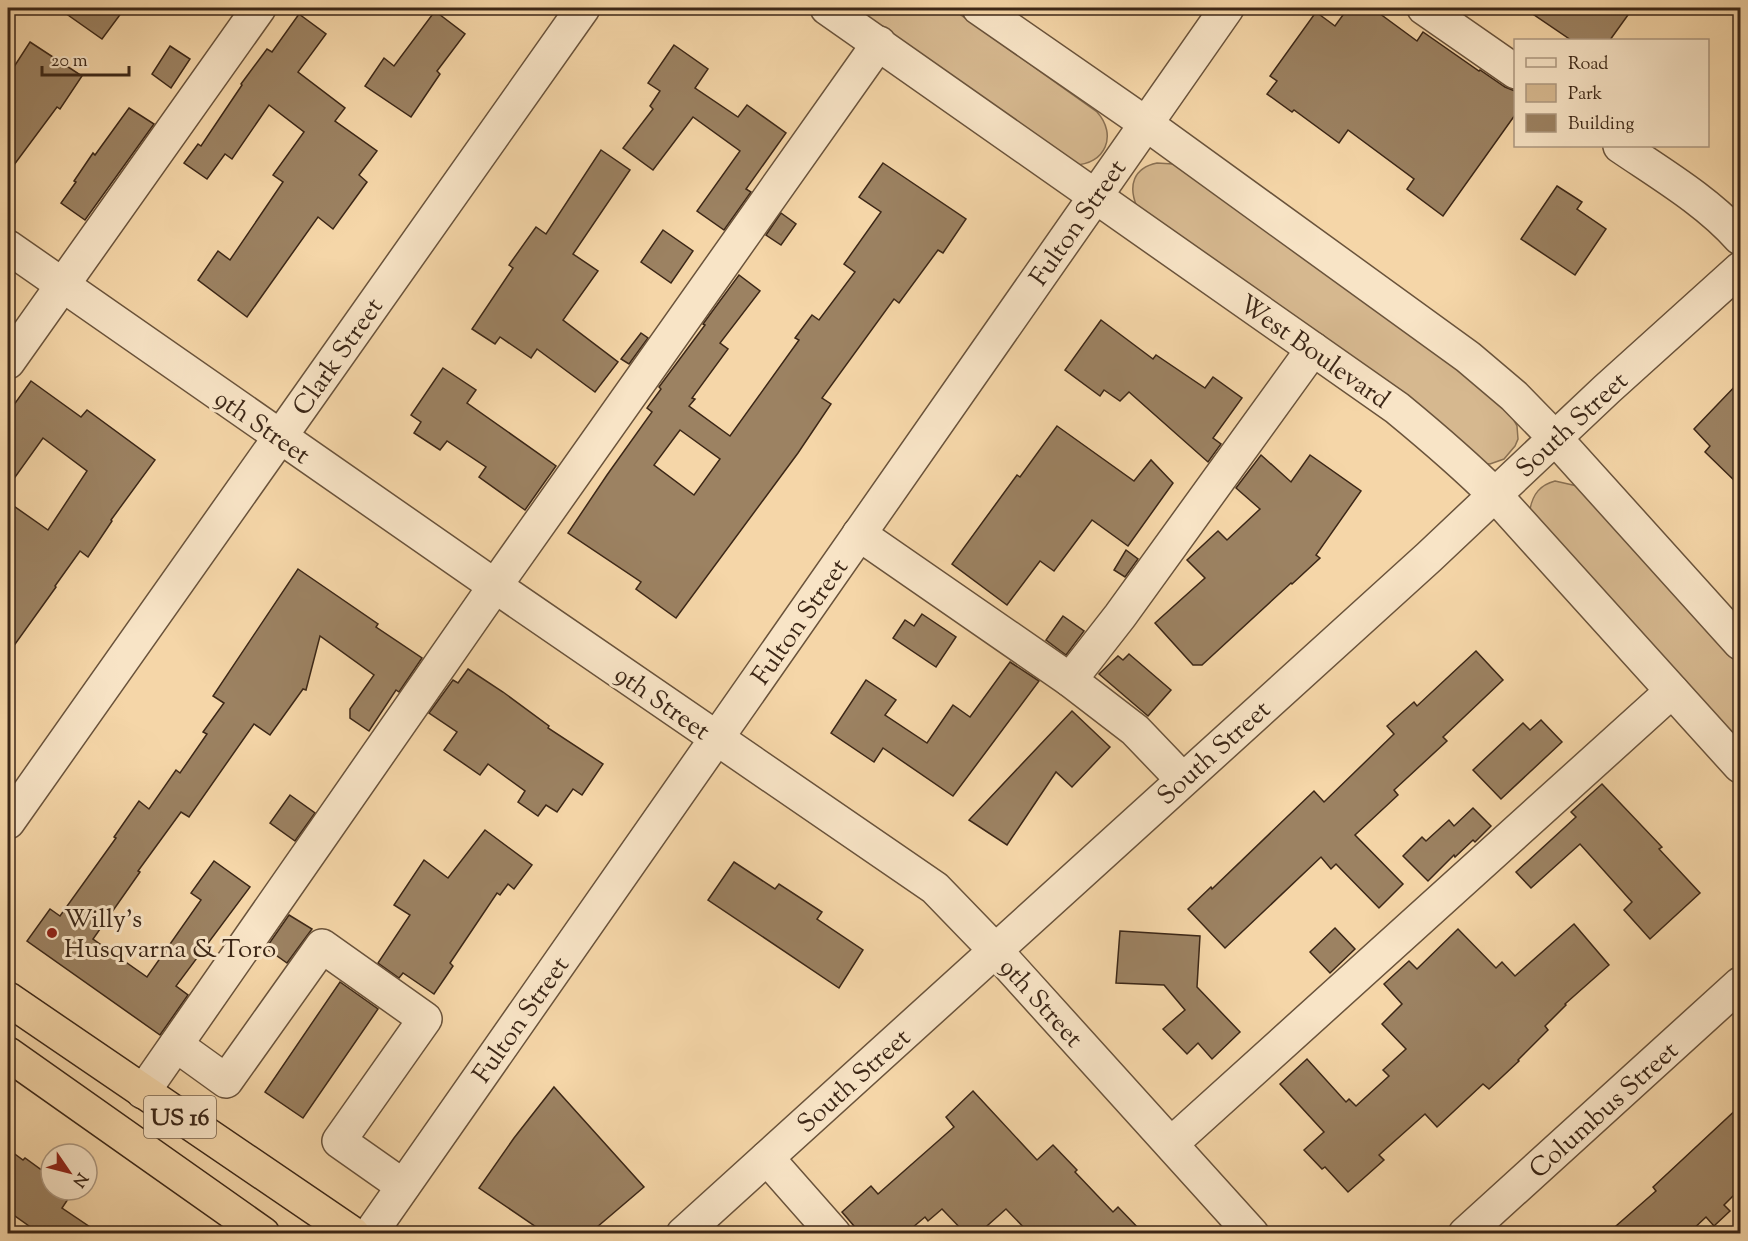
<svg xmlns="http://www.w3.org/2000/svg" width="1748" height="1241" font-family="'Sorts Mill Goudy',serif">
  <rect width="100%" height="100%" fill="#f5d6a8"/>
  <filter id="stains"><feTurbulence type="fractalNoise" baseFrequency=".00333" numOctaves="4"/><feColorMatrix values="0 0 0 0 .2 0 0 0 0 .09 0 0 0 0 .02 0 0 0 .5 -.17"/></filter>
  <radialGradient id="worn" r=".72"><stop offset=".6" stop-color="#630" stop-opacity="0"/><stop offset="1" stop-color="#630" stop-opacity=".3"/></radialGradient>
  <g fill="#d6b88f" stroke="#897053" stroke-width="1.5">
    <path d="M 845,8 L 951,8 L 1097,112 C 1118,135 1105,165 1074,165 Z"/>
    <path d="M 1157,163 L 1173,164 L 1310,261 L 1481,385 L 1512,417 L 1517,426 L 1518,439 L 1515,446 L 1504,459 L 1490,464 L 1480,463 L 1137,207 C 1128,186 1133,168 1157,163 Z"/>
    <path d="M 1555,481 L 1577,486 L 1740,665 L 1740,754 L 1530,509 C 1533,494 1540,485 1555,481 Z"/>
  </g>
  <g fill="#9c8262" stroke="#3c2717" stroke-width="1.5" fill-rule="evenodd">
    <path d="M 58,8 L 125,8 L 102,39 Z"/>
    <path d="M 1348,8 L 1372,8 L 1417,41 L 1423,32 L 1479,71 L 1480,70 L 1505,87 L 1515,91 L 1515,115 L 1443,216 L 1407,189 L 1414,179 L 1348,130 L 1339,143 L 1294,110 L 1292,112 L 1267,94 L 1277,81 L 1270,76 L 1316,12 L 1335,26 Z"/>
    <path d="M 1524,8 L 1633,8 L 1610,40 L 1571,40 Z"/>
    <path d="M 435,11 L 465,34 L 437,71 L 440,74 L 411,117 L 365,86 L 384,58 L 394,66 Z"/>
    <path d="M 299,14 L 326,34 L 298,72 L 345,108 L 335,121 L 377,151 L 359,175 L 367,182 L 333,229 L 318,217 L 247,317 L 198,280 L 218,251 L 230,260 L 283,182 L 273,175 L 304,132 L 269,105 L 232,159 L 225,154 L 207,179 L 184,163 L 198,144 L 201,146 L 242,85 L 241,84 L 267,49 L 272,52 Z"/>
    <path d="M 30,42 L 82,76 L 60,109 L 57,107 L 8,173 L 8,76 Z"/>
    <path d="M 674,45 L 708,69 L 695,88 L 738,117 L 747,105 L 786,133 L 746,189 L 751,192 L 724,230 L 697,211 L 740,151 L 693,117 L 653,170 L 623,148 L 653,109 L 650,106 L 660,91 L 648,83 Z"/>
    <path d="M 170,46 L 190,59 L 171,88 L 152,74 Z"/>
    <path d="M 129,108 L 154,124 L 85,220 L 61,203 L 76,182 L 74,181 L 93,153 L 95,155 Z"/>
    <path d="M 601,150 L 630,170 L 573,254 L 598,271 L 563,320 L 618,362 L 595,392 L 537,349 L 531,358 L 500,337 L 495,344 L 472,329 L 513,268 L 509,265 L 536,227 L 546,234 Z"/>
    <path d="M 883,163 L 966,219 L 943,253 L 938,250 L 899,303 L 894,299 L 822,398 L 831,404 L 798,453 L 676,618 L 636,589 L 641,582 L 568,533 L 607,475 L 652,412 L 647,408 L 661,389 L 659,387 L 705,325 L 703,324 L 739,275 L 760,291 L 720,343 L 728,349 L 692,398 L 695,399 L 689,406 L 730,436 L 799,340 L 795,338 L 812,315 L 819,320 L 855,272 L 844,264 L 881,212 L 859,197 ZM 680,430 L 720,459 L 694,495 L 654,465 Z"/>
    <path d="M 1557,186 L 1582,202 L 1577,209 L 1606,229 L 1575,275 L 1521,239 Z"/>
    <path d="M 781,213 L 796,224 L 781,245 L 766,235 Z"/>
    <path d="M 663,230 L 693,251 L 671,283 L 641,262 Z"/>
    <path d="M 1101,320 L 1153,359 L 1156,355 L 1205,388 L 1213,377 L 1242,398 L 1213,438 L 1221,444 L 1208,462 L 1129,392 L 1120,401 L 1104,390 L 1100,396 L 1065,370 Z"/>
    <path d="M 641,333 L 648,338 L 629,364 L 621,359 Z"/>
    <path d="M 443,368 L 476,390 L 467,403 L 556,466 L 525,510 L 479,477 L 486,467 L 447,441 L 440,450 L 414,433 L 421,422 L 411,415 Z"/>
    <path d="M 31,381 L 81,417 L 87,410 L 155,460 L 111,520 L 112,521 L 88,557 L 80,551 L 55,586 L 56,587 L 8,654 L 8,502 L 48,530 L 87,471 L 43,438 L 8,487 L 8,413 Z"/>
    <path d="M 1740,381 L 1740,486 L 1705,452 L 1710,446 L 1694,429 Z"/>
    <path d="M 1057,426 L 1134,481 L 1151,460 L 1173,483 L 1128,546 L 1092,520 L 1054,571 L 1040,561 L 1007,605 L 952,564 L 1017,475 L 1020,477 Z"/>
    <path d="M 1261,455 L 1291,482 L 1310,455 L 1361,491 L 1316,555 L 1320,558 L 1292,584 L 1291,583 L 1202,665 L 1193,665 L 1155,623 L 1205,578 L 1187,560 L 1218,531 L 1227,540 L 1260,509 L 1236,488 Z"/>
    <path d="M 1126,550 L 1138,559 L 1125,577 L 1114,570 Z"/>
    <path d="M 298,569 L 378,624 L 376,627 L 422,658 L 399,692 L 396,690 L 369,731 L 350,718 L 350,709 L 374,675 L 320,636 L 306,690 L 303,689 L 270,735 L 254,724 L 189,817 L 181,812 L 138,871 L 140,872 L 93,939 L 147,977 L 201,900 L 191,893 L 214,861 L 250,887 L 176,986 L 188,995 L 160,1035 L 27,941 L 50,909 L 60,916 L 116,838 L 114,837 L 139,801 L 149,809 L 176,770 L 180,773 L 207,734 L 203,732 L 224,703 L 213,696 Z"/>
    <path d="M 922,614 L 956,637 L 936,667 L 893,638 L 905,620 L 914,626 Z"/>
    <path d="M 1063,616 L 1084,631 L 1066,655 L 1046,640 Z"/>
    <path d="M 1476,651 L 1503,680 L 1443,737 L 1447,741 L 1394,790 L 1398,795 L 1355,835 L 1403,884 L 1379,908 L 1336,864 L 1331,869 L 1321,857 L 1225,948 L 1188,909 L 1211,887 L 1212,889 L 1314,791 L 1324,802 L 1394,734 L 1387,726 L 1414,702 L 1417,706 Z"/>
    <path d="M 1129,654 L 1171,690 L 1148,716 L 1099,674 L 1118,656 L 1123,660 Z"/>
    <path d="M 1010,662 L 1039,681 L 953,796 L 883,748 L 874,762 L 831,733 L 866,680 L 896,700 L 885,715 L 927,743 L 953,705 L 970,717 Z"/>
    <path d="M 468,669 L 503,692 L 549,726 L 548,728 L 603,764 L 582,795 L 573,789 L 557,812 L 546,805 L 538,816 L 518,802 L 525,791 L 488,764 L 480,775 L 444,750 L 457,732 L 429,713 L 453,680 L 458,683 Z"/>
    <path d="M 1072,711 L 1110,747 L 1072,787 L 1056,772 L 1007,845 L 969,820 Z"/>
    <path d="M 1541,720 L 1562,742 L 1501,799 L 1473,770 L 1523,723 L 1530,730 Z"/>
    <path d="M 1602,784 L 1662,847 L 1659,849 L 1700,893 L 1650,939 L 1624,910 L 1632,902 L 1580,844 L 1531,888 L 1516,872 L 1576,817 L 1571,812 Z"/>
    <path d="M 290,795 L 315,813 L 295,841 L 270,823 Z"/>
    <path d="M 1473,808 L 1491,826 L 1475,842 L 1473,840 L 1455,857 L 1454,855 L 1428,881 L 1403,856 L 1422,837 L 1426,841 L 1449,820 L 1454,826 Z"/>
    <path d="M 485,830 L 532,865 L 514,889 L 508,884 L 500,895 L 497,893 L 450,963 L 453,966 L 434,994 L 403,973 L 399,978 L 378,963 L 410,915 L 394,905 L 424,860 L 448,878 Z"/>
    <path d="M 734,862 L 775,889 L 779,884 L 822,912 L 817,919 L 863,950 L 839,988 L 708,900 Z"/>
    <path d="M 289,915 L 312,929 L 287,963 L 266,948 Z"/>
    <path d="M 1574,924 L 1609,965 L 1565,1004 L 1566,1005 L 1545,1026 L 1548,1030 L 1518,1060 L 1519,1061 L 1489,1089 L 1483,1084 L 1437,1127 L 1425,1114 L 1379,1155 L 1384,1160 L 1348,1192 L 1325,1167 L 1322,1169 L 1304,1150 L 1324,1132 L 1280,1084 L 1307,1059 L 1346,1102 L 1349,1099 L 1356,1106 L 1389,1076 L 1383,1070 L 1406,1049 L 1382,1024 L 1402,1004 L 1384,984 L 1409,961 L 1417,969 L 1458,929 L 1496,968 L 1502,962 L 1515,976 Z"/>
    <path d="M 1335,928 L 1355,949 L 1330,973 L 1310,952 Z"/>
    <path d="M 1120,931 L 1200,936 L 1197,987 L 1240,1032 L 1212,1059 L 1198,1043 L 1187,1054 L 1163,1029 L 1185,1010 L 1164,985 L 1116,983 Z"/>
    <path d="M 340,982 L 378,1009 L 303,1118 L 265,1092 Z"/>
    <path d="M 554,1087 L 644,1187 L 590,1233 L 545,1233 L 479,1188 L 514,1138 Z"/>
    <path d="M 973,1091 L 1037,1160 L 1053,1145 L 1077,1170 L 1075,1172 L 1113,1212 L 1118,1207 L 1143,1233 L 1029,1233 L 1006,1209 L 979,1233 L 965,1233 L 942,1209 L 928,1221 L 925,1217 L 906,1233 L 860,1233 L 842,1212 L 871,1186 L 878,1194 L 954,1127 L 946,1117 Z"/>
    <path d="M 1740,1106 L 1740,1189 L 1724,1205 L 1730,1211 L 1714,1226 L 1706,1217 L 1689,1233 L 1608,1233 L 1656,1191 L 1653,1187 Z"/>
    <path d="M 8,1149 L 23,1160 L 25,1158 L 51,1177 L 51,1190 L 69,1190 L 72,1193 L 62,1208 L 99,1233 L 39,1233 L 8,1211 Z"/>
  </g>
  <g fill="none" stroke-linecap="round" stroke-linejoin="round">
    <defs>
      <g id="minor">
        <path d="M 827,8 L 1397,408 C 1431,436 1464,464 1495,495 L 1740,766"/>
        <path d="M 979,8 L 1145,123 L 1468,357 L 1514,396 L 1555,438 L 1740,643"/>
        <path d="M 1424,8 L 1516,72"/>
        <path d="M 1620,146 C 1661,174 1707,201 1740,238"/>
        <path d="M 8,247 L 495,586 L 935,888 L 995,950 L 1252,1234"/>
        <path d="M 8,362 L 259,8"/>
        <path d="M 859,534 L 1070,680"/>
        <path d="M 1182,779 L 1135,730 L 1070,680 L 1120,616 L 1313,349"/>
        <path d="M 8,822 L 583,8"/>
        <path d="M 176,1045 L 226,1081 L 322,946 L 425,1019 L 339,1141 L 403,1186"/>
        <path d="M 143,1092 L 495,586 L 879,43"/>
        <path d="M 1171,1144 L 1672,691"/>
        <path d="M 767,1158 L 834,1234"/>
        <path d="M 370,1234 L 1227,8"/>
        <path d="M 683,1234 L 1429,557 L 1607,389 L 1740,269"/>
        <path d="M 1465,1234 L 1740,984"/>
      </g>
      <g id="highway">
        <path d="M 8,999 L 353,1234"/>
        <path d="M 8,1054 L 263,1234"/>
      </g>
    </defs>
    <use href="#minor" stroke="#6a533b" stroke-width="36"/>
    <use href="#highway" stroke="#3c2717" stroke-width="36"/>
    <use href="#minor" stroke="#f8e4c6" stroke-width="33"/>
    <use href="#highway" stroke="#f5d6a8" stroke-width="33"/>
  </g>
  <circle fill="#8f2418" stroke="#f8e4c6" stroke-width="2" cx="52" cy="933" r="6"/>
  <g text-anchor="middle" stroke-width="6" stroke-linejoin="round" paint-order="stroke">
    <rect fill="#f8e4c6" stroke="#74604c" stroke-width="1.5" x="144" y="1096" width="72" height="42" rx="4.5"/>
    <g font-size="24" font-weight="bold" fill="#3c2717">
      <text x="180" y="1125">US 16</text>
    </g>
    <g font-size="26" fill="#3c2717" stroke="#f8e4c6">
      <text transform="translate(1077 222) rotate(-55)" y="9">Fulton Street</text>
      <text transform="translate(1315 351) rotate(35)" y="9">West Boulevard</text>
      <text transform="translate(337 356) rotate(-55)" y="9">Clark Street</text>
      <text transform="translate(1571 424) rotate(-43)" y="9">South Street</text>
      <text transform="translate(263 426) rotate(35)" y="9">9th Street</text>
      <text transform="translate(799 621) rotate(-55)" y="9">Fulton Street</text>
      <text transform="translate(663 702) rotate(35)" y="9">9th Street</text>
      <text transform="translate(1213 752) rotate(-42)" y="9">South Street</text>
      <text transform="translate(1042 1002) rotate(48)" y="9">9th Street</text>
      <text transform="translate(520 1019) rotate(-55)" y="9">Fulton Street</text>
      <text transform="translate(853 1080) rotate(-42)" y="9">South Street</text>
      <text transform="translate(1603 1109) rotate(-42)" y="9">Columbus Street</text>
    </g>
    <g font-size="26" fill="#3c2717" stroke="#f8e4c6" text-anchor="start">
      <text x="64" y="927">Willy's<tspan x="64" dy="30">Husqvarna &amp; Toro</tspan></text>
    </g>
  </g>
  <rect width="1748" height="1241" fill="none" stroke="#f5d6a8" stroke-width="30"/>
  <rect x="9" y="9" width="1730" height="1223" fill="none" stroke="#3c2717" stroke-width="3"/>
  <rect x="15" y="15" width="1718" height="1211" fill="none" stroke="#3c2717" stroke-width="1.5"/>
  <rect x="1514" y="39" width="195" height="108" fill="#f8e4c6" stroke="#ad9880" stroke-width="1.5"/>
  <rect x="1526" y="58" width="30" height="9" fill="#f8e4c6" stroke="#ad9880" stroke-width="1.5"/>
  <text x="1568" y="69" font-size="18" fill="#3c2717">Road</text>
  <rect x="1526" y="84" width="30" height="18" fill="#d6b88f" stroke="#ad9880" stroke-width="1.5"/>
  <text x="1568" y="99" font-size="18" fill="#3c2717">Park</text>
  <rect x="1526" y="114" width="30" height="18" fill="#9c8262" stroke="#ad9880" stroke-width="1.5"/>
  <text x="1568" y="129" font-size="18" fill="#3c2717">Building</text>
  <g transform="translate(69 1172) rotate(125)"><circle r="28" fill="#f8e4c6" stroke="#ad9880" stroke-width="1.5"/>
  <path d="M0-4.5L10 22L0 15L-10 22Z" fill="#8f2418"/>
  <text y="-9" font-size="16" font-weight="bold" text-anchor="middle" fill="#3c2717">N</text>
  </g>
  <path d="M42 66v9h87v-9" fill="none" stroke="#3c2717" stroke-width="3"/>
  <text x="51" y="66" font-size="18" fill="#3c2717" stroke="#f8e4c6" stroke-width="4.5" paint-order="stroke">20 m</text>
  <rect width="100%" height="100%" filter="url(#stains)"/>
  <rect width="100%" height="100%" fill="url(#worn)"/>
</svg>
